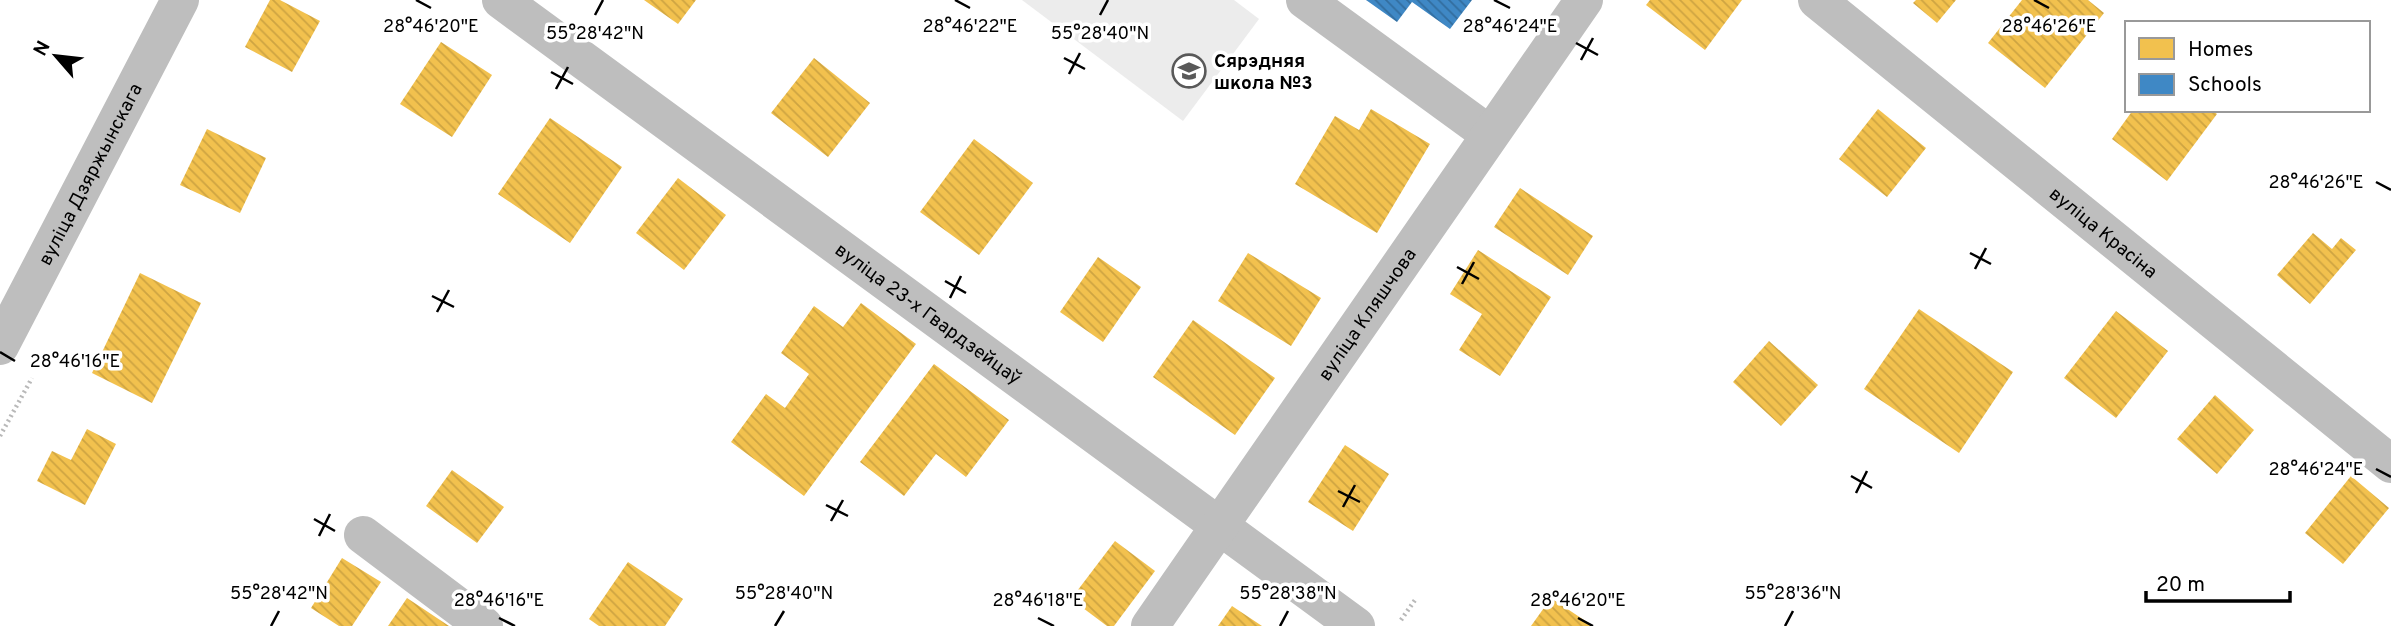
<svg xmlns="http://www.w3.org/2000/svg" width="2391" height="626" font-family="Overpass,sans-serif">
  <defs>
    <pattern id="homes-back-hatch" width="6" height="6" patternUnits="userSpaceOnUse" patternTransform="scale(1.75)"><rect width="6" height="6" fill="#f2c14e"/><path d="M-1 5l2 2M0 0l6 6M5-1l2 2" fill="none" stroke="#cea442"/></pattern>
    <pattern id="schools-back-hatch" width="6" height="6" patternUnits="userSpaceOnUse" patternTransform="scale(1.75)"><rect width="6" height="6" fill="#3f88c5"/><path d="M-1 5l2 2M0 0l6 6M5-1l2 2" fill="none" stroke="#326d9e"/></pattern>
  </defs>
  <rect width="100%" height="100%" fill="#fff"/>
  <path fill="#ececec" d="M 1022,0 L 1234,0 L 1259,19 L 1183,121 Z"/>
  <g fill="url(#homes-back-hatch)">
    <path d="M 270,0 L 280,0 L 320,21 L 292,72 L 245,47 Z"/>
    <path d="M 644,0 L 696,0 L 678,24 Z"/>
    <path d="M 1650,0 L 1742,0 L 1705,50 L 1646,5 Z"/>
    <path d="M 1916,0 L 1956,0 L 1937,23 L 1913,3 Z"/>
    <path d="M 2022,0 L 2088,0 L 2104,13 L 2045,88 L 1988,43 Z"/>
    <path d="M 441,42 L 492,75 L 452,137 L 400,104 Z"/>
    <path d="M 814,58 L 870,103 L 828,157 L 771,113 Z"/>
    <path d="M 1371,109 L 1430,144 L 1377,233 L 1295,184 L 1335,116 L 1359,130 Z"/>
    <path d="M 1878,109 L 1926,148 L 1887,197 L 1839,159 Z"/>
    <path d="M 2133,110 L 2212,110 L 2217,114 L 2167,181 L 2112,139 Z"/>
    <path d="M 550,118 L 622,167 L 570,243 L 498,194 Z"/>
    <path d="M 207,129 L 266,158 L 240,213 L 180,185 Z"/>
    <path d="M 974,139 L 1033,183 L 979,255 L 920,212 Z"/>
    <path d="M 678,178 L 726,215 L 684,270 L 636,233 Z"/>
    <path d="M 1520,188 L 1593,236 L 1568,275 L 1494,227 Z"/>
    <path d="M 2313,233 L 2332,249 L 2341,238 L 2356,250 L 2310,304 L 2277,275 Z"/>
    <path d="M 1478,250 L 1551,297 L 1500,376 L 1459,350 L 1482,314 L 1450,294 Z"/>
    <path d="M 1248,253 L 1321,298 L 1291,346 L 1218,301 Z"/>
    <path d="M 1098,257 L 1141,287 L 1103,342 L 1060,312 Z"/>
    <path d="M 140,273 L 201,303 L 152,403 L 92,373 Z"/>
    <path d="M 861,303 L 916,344 L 804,496 L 731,442 L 766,394 L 785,408 L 809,374 L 781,353 L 814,306 L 843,327 Z"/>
    <path d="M 1919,309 L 2013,372 L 1959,453 L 1864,389 Z"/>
    <path d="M 2116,311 L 2168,351 L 2116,418 L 2064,378 Z"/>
    <path d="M 1193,320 L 1275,378 L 1235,435 L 1153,377 Z"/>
    <path d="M 1769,341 L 1818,385 L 1781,426 L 1733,382 Z"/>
    <path d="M 934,364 L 1009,420 L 966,477 L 936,454 L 904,496 L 860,462 Z"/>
    <path d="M 2215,395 L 2254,430 L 2217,474 L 2177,439 Z"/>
    <path d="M 87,429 L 116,444 L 85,505 L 37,481 L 52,451 L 71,460 Z"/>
    <path d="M 1345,445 L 1389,474 L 1353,531 L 1308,502 Z"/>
    <path d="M 452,470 L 504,507 L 477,543 L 426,506 Z"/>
    <path d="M 2351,476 L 2389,508 L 2343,564 L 2305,533 Z"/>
    <path d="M 1115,541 L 1155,571 L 1114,626 L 1107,626 L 1071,599 Z"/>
    <path d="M 342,558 L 381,582 L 352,626 L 339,626 L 311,608 Z"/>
    <path d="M 628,562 L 683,599 L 665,626 L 599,626 L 589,619 Z"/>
    <path d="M 407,598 L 449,626 L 388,626 Z"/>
    <path d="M 1551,598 L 1593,626 L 1531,626 Z"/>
    <path d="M 1232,606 L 1262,626 L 1218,626 Z"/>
  </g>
  <path fill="url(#schools-back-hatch)" d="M 1366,0 L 1472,0 L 1450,29 L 1412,2 L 1397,22 Z"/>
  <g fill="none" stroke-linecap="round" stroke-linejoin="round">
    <g stroke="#b9b9b9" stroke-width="4.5" stroke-dasharray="2 3.5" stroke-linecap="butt">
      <path d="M 0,436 L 32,378"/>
      <path d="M 1401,620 L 1415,600"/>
    </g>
    <g stroke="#bebebe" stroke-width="38">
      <path id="s1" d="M 501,0 L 1356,626"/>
      <path d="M 1305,0 L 1489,134"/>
      <path id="s2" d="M 1817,0 L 2391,464"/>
      <path id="s3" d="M 0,346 L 180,0"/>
      <path d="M 363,535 L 484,626"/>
      <path id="s4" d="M 1150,626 L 1584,0"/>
    </g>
  </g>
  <path fill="none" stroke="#000" stroke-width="2.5" d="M 416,0 L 431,8M 955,0 L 970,8M 1494,0 L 1510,8M 2034,0 L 2049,8M 595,15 L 603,0M 1100,15 L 1108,0M 1576,43 L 1598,55M 1064,58 L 1085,69M 1581,60 L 1593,38M 551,72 L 573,84M 1069,74 L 1080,53M 556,89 L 568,67M 2376,182 L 2391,190M 1970,253 L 1991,264M 1457,267 L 1479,279M 1975,269 L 1986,248M 945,281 L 966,293M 1462,284 L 1474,262M 432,296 L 454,307M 950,298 L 961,276M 437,312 L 449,290M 0,352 L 15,361M 2376,469 L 2391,477M 1851,476 L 1872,488M 1338,491 L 1360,502M 1856,493 L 1867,471M 826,505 L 848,516M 1343,507 L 1355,485M 314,519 L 335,531M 831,521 L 843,500M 319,536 L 330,514M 499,618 L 515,626M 1038,618 L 1054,626M 1578,618 L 1593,626M 271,626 L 279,611M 775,626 L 784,611M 1280,626 L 1288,611M 1785,626 L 1793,611"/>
  <defs>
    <symbol id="school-ring" viewBox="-11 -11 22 22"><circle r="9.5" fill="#fff" stroke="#595959" stroke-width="1.5"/><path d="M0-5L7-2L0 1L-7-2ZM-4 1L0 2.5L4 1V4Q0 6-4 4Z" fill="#595959"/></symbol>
  </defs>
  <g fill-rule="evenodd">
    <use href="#school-ring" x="1170" y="52" width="38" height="38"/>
  </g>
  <g text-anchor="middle" stroke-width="7" stroke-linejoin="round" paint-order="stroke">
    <g font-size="19" font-weight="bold" fill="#000" stroke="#fff" text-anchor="start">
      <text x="1214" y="67">Сярэдняя<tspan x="1214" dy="22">школа №3</tspan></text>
    </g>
    <g font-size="19" fill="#000" stroke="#fff">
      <text dy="7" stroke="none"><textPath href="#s3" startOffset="194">вуліца Дзяржынскага</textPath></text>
      <text dy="7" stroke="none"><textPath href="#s2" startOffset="369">вуліца Красіна</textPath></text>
      <text dy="7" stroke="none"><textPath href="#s1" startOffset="530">вуліца 23-х Гвардзейцаў</textPath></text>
      <text dy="7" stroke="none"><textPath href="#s4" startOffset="380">вуліца Кляшчова</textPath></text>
    </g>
  </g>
  <g font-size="18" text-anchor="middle" fill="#000" stroke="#fff" stroke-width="7" stroke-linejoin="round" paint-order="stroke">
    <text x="970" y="32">28°46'22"E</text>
    <text x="431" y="32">28°46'20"E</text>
    <text x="1510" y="32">28°46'24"E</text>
    <text x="2049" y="32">28°46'26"E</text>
    <text x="1100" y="39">55°28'40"N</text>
    <text x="595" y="39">55°28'42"N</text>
    <text x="2316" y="188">28°46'26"E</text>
    <text x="75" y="367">28°46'16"E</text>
    <text x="2316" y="475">28°46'24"E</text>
    <text x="279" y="599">55°28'42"N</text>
    <text x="784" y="599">55°28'40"N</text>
    <text x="1288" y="599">55°28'38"N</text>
    <text x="1793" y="599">55°28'36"N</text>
    <text x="499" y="606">28°46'16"E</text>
    <text x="1038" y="606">28°46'18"E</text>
    <text x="1578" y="606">28°46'20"E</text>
  </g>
  <rect x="2125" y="21" width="245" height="91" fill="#ffffff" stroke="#999999" stroke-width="2"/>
  <rect x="2139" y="38" width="35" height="21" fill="#f2c14e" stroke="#999999" stroke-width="2"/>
  <text x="2188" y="56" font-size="21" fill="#000000">Homes</text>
  <rect x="2139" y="74" width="35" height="21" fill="#3f88c5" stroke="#999999" stroke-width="2"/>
  <text x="2188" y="91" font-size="21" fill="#000000">Schools</text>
  <g transform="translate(56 56) rotate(298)" stroke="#ffffff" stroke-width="5" paint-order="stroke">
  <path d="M0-5L12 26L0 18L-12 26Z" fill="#000000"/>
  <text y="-10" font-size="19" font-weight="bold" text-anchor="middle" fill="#000000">N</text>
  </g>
  <path d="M2146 591v10h144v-10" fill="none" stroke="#000000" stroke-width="3.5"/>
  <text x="2156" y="591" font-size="21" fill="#000000" stroke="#ffffff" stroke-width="5" paint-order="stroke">20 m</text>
</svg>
